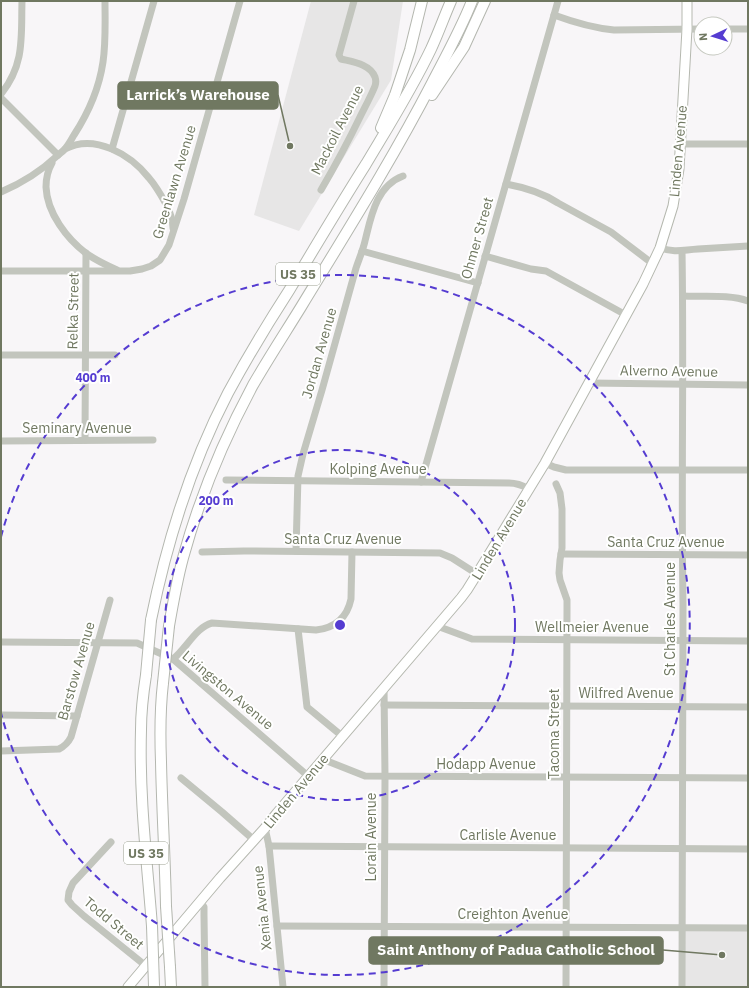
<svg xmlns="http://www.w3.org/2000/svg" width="749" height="988" font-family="'IBM Plex Sans',sans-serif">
  <rect width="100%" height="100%" fill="#f8f6f8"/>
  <g fill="#e7e6e6">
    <path d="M 311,1 L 403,1 L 391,80 L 299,231 L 254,215 Z"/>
    <path d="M 683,928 L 748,928 L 748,987 L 682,987 Z"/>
  </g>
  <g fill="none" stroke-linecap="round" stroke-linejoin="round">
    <defs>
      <path id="major" d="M 128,987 L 220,878 L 265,828 L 277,813 L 461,598 L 467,590 L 477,574 L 545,463 L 643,284 L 660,248 L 673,206 L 679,169 L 687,29 L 687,1"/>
      <g id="highway">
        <path d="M 432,95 L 464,47 L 485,1"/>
        <path d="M 381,128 L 395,95 L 410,50 L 422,1"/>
        <path d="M 151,620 C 167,541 191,464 228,393 C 247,358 268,323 290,289 C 315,247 340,205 366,164 C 388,127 412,89 431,49 C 438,34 444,17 451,1"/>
        <path d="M 169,626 C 173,603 177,580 183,558 C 199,499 224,439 253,385 C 268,359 285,333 301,307 C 346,233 392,160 432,83 C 446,56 461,29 472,1"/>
        <path d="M 146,675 C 143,694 141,712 141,730 C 139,796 147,861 152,926"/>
        <path d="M 163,683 C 160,709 160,736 161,762 C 162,810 165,858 166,906"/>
        <path d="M 170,967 L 171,987"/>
      </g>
    </defs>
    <use href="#major" stroke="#b5b8af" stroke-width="11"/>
    <use href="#highway" stroke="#b4b7af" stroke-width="12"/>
    <g stroke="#c2c5bd" stroke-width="7">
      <path d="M 554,15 C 573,22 593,28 614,30 L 701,29"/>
      <path d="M 725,29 L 748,29"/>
      <path d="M 1,94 C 25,64 21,37 22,1"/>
      <path d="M 1,98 L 58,155"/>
      <path d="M 680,144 L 748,144"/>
      <path d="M 65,149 C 95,133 131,155 149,178 C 156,186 161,195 166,204 C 170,212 173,219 173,228"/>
      <path d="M 112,149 L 154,1"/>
      <path d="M 52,163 C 48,170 46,178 46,187 C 47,213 67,239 87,254 C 96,260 106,265 117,270"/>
      <path d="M 506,184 C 523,187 543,193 558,203 L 611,232 L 653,264"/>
      <path d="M 321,190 C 335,166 348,142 360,117 C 365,107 371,96 375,86 C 376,83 376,80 375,77 C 370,64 353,62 341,59 L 339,55 L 354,1"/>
      <path d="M 1,192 C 22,183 41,171 57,156 C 59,154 62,152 64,150 C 68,146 71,140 74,135 C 89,112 99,89 103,62 C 106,42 105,21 105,1"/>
      <path d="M 660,248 C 676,253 682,250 698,249 C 714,248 731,247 748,246"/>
      <path d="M 362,251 L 478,283"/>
      <path d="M 485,256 L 531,269 L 546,271 L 626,315"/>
      <path d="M 1,271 L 130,271 L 142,269 L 151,266 L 160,260 L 169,245 L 184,199 L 240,1"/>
      <path d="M 683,296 C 703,297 730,294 748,301"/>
      <path d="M 1,355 L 115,355"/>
      <path d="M 589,383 L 748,385"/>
      <path d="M 85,440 L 86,253"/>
      <path d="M 1,441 L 153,440"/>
      <path d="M 545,463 L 554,467 L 566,470 L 748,470"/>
      <path d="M 226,480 L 509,483 C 516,483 522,485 529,489"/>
      <path d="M 421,482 L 558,1"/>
      <path d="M 556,484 L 560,493 L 562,509 L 562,548 L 560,560 L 559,573 L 560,580 L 567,600 L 567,607 L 566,987"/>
      <path d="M 296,551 L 298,476 L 303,454 L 322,390 L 356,268 C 359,259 363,250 365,241 C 371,217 376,186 403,176"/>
      <path d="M 202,552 L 244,551 L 440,553 L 452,558 L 477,574"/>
      <path d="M 561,554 L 748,555"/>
      <path d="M 437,626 L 472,639 L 748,641"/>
      <path d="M 298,629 L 307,707 L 342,736"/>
      <path d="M 1,642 L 137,643 L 173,659 L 308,776"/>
      <path d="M 173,659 C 186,649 196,627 212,623 L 316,630 C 335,628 347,618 351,599 L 352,552"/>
      <path d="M 384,687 L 385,776 L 384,987"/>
      <path d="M 384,705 L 748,707"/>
      <path d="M 1,715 L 77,716"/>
      <path d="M 1,751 L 59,749 C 65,746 68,743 71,737 L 110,600"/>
      <path d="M 322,759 L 365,776 L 748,778"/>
      <path d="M 181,778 L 222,812 L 254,840"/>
      <path d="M 265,828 L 269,846 L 283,987"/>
      <path d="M 111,842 L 73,883 L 69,892 L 68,900 L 72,905 L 84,916 L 146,966"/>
      <path d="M 269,846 L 748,849"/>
      <path d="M 201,902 L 204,907 L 204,915 L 205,987"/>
      <path d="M 277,926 L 748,928"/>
      <path d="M 682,987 L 683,604 C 681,487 684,369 682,251"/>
    </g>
    <use href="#major" stroke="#fff" stroke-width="9"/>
    <use href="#highway" stroke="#fff" stroke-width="10"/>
    <defs>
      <g id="highway-bridge">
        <path d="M 146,675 L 151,620"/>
        <path d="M 163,683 L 169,626"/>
        <path d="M 166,906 L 170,967"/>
        <path d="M 152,926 L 154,986"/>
      </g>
    </defs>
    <use href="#highway-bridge" stroke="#b4b7af" stroke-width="12" stroke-linecap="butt"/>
    <use href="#highway-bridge" stroke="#fff" stroke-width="10"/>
  </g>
  <g fill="none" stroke="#553cd1" stroke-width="2" stroke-dasharray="7 5">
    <circle cx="340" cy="625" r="175"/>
    <path d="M1 537A350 350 0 1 1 1 713"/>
  </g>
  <g text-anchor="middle" stroke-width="4" stroke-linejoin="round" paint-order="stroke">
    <g fill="#fff" stroke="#9ba090" stroke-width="1">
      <rect x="276" y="263" width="44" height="22" rx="3"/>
      <rect x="124" y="842" width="44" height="22" rx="3"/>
    </g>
    <g font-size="13" font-weight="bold" fill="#707861">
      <text x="298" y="279">US 35</text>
      <text x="146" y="858">US 35</text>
    </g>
    <g font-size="14" fill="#707861" stroke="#fff">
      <text transform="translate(337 130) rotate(-63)" y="5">Mackoil Avenue</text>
      <text transform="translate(678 151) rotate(-85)" y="5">Linden Avenue</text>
      <text transform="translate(174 182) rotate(-73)" y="5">Greenlawn Avenue</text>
      <text transform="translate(477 238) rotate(-74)" y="5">Ohmer Street</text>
      <text transform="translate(73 311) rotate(-89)" y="5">Relka Street</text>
      <text transform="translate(319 353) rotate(-74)" y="5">Jordan Avenue</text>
      <text transform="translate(669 371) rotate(1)" y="5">Alverno Avenue</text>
      <text x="77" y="433">Seminary Avenue</text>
      <text x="378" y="474">Kolping Avenue</text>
      <text x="343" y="544">Santa Cruz Avenue</text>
      <text transform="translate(499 539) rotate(-59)" y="5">Linden Avenue</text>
      <text x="666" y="547">Santa Cruz Avenue</text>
      <text transform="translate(670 619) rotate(-90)" y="5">St Charles Avenue</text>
      <text x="592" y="632">Wellmeier Avenue</text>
      <text transform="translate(76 671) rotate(-74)" y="5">Barstow Avenue</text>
      <text transform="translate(228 690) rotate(40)" y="5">Livingston Avenue</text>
      <text x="626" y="698">Wilfred Avenue</text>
      <text transform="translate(554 734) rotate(-90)" y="5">Tacoma Street</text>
      <text x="486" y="769">Hodapp Avenue</text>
      <text transform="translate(296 791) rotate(-50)" y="5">Linden Avenue</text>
      <text x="508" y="840">Carlisle Avenue</text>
      <text transform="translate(371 837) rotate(-90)" y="5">Lorain Avenue</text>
      <text transform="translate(262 908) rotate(-96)" y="5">Xenia Avenue</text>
      <text x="513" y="919">Creighton Avenue</text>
      <text transform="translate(114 923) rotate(40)" y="5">Todd Street</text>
    </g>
  </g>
  <circle cx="340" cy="625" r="6" fill="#553cd1" stroke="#fff" stroke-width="2"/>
  <g font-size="12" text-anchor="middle" font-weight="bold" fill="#553cd1" stroke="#fff" stroke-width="4" stroke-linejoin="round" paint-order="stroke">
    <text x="93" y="382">400 m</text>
    <text x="216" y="505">200 m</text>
  </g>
  <path fill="none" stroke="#707861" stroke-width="1.5" d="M290 146L278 95M722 955L663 950"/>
  <g fill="#707861" stroke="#fff" stroke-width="1.5">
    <circle cx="290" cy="146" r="4"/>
    <circle cx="722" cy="955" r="4"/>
  </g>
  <g fill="#707861" stroke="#707861" stroke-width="1.5">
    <rect x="118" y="82" width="160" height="27" rx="4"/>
    <rect x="369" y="937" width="294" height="27" rx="4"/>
  </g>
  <g font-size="15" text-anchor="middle" font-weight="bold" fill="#fff">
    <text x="198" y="100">Larrick’s Warehouse</text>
    <text x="516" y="955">Saint Anthony of Padua Catholic School</text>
  </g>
  <rect width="749" height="988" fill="none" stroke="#707861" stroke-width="4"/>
  <g transform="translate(713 36) rotate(266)"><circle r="19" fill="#ffffff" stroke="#c6c9c0"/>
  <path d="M0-3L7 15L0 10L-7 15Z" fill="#553cd1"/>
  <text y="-6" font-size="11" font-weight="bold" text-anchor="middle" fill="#707861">N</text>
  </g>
</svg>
